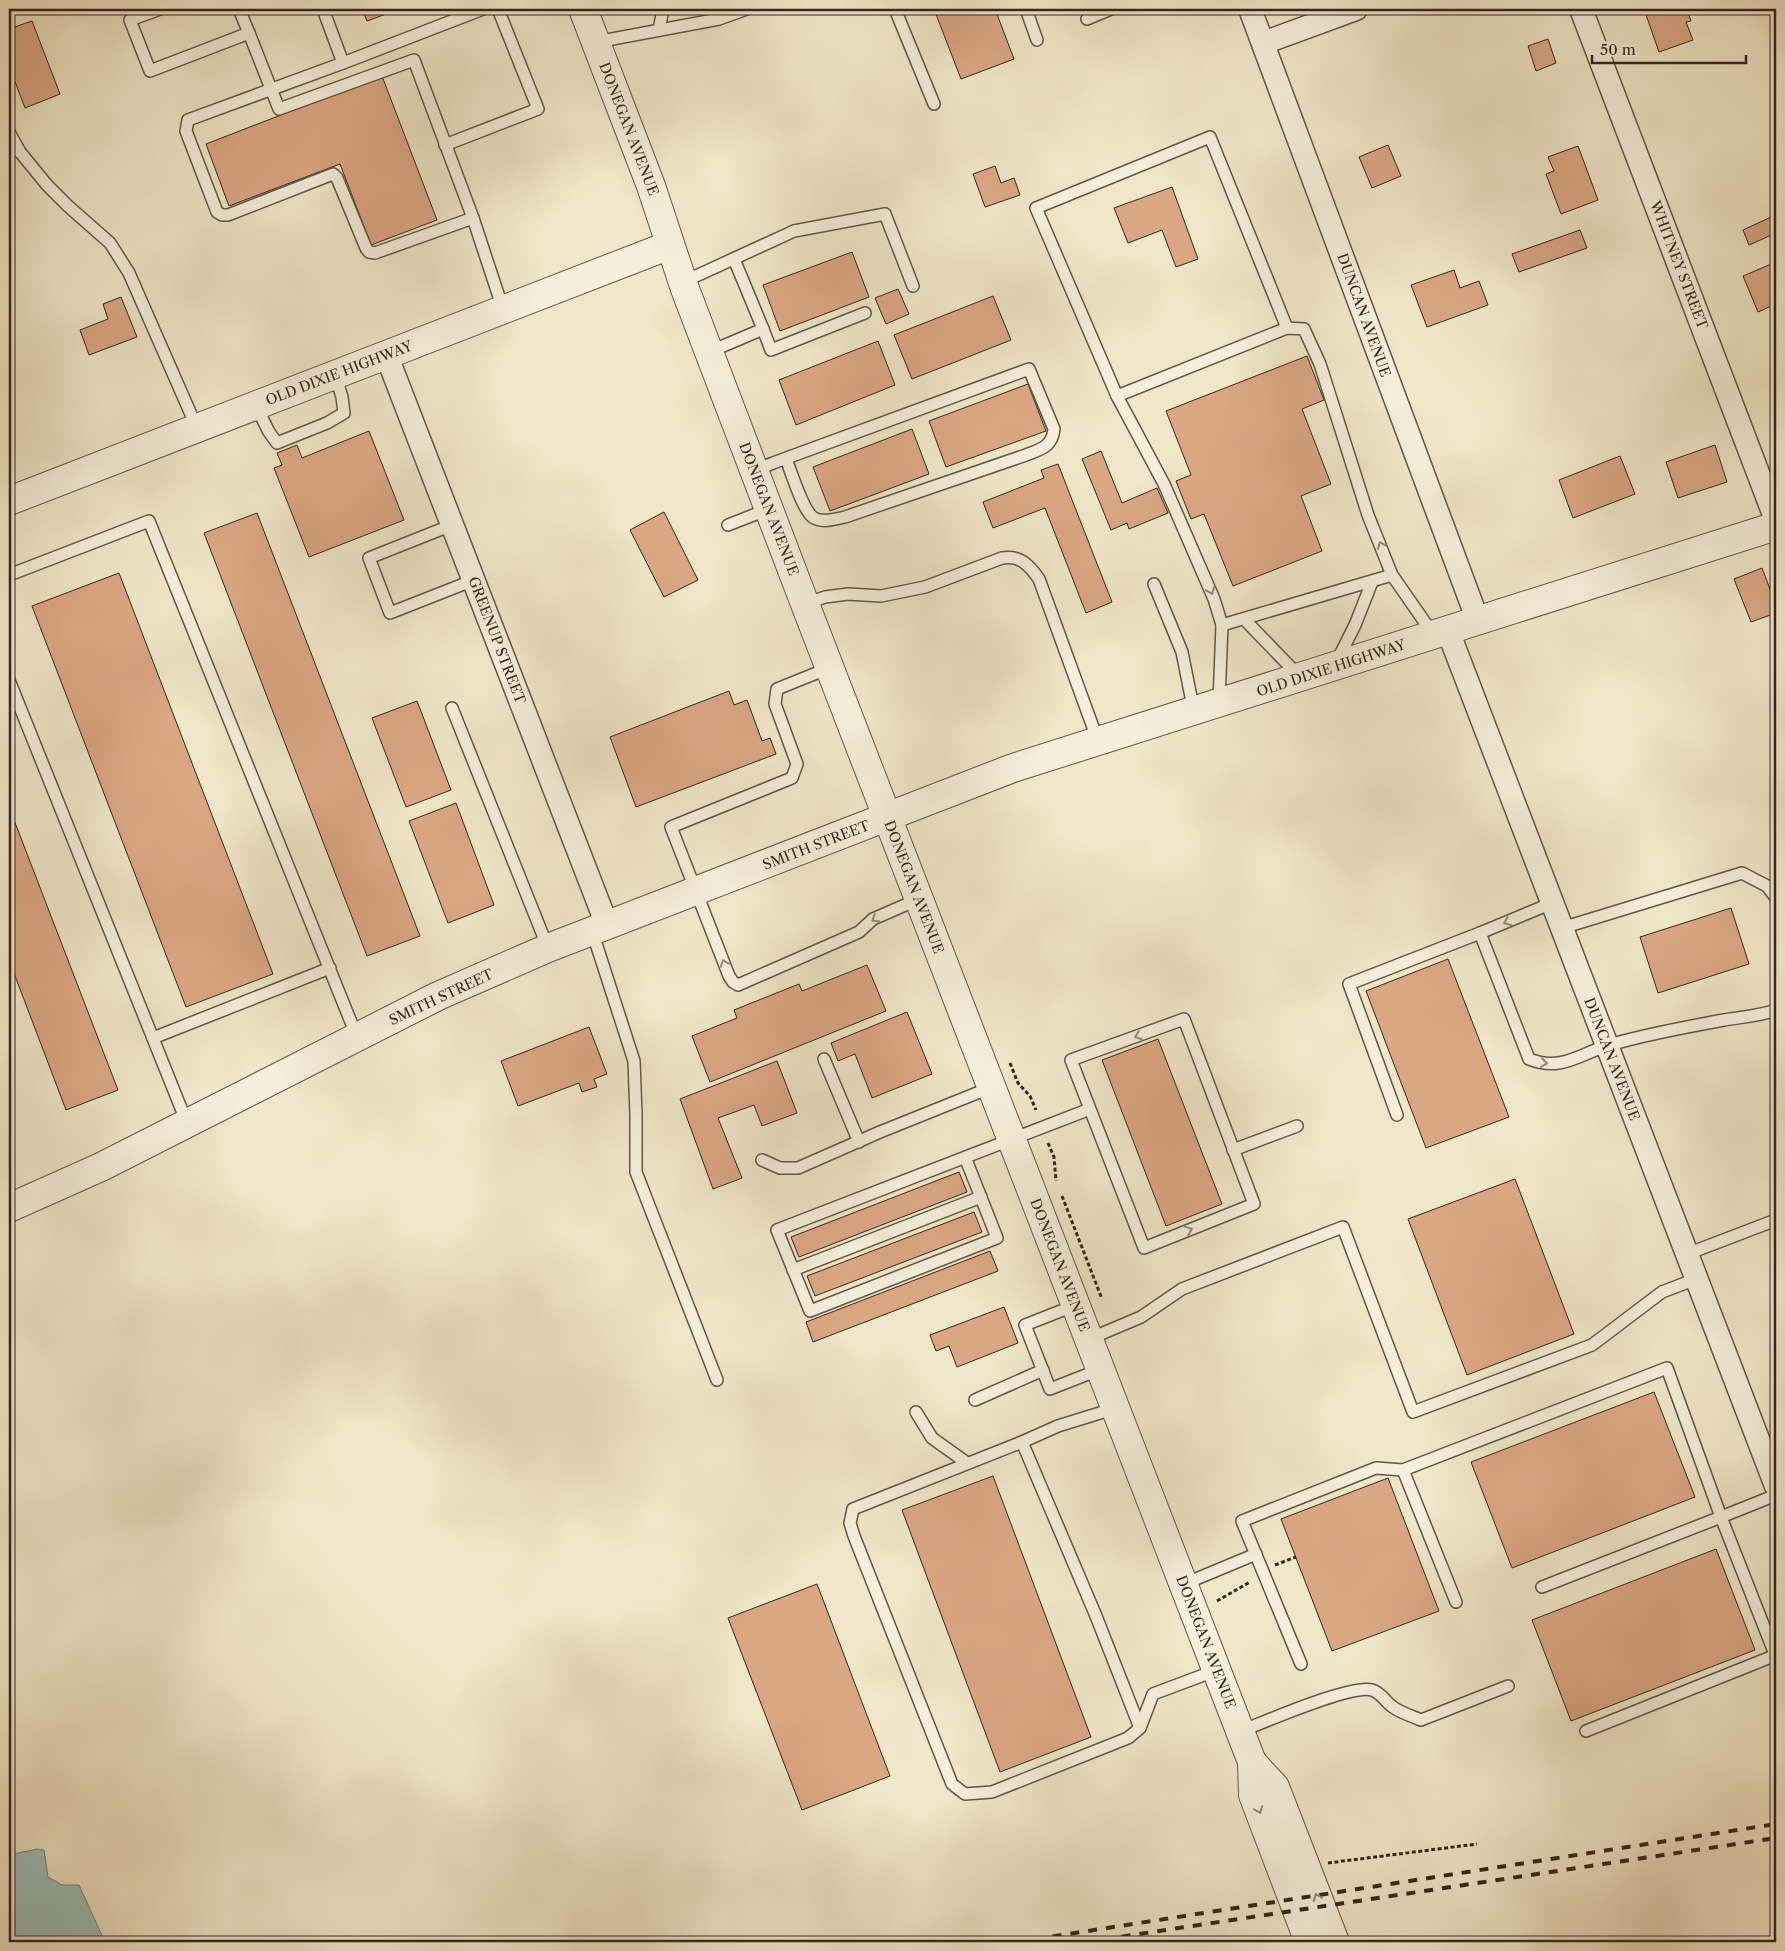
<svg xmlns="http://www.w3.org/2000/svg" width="1785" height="1951" font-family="'Libre Caslon Text',serif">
  <rect width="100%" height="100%" fill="#f0e7c8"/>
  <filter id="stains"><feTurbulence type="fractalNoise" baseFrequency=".004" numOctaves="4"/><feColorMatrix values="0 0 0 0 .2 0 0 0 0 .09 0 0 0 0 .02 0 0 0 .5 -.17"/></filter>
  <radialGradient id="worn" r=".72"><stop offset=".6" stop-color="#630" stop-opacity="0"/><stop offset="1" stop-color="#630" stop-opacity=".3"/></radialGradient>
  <path fill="#9bbfba" stroke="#71817c" d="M 37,1849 L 44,1850 L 48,1877 L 62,1885 L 79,1885 L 105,1942 L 9,1942 L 9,1855 Z"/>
  <g fill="#daa783" stroke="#33251e">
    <path d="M 362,9 L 400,9 L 367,21 Z"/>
    <path d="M 934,9 L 995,9 L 1014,59 L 961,79 Z"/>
    <path d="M 1654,9 L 1687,9 L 1691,21 L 1686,22 L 1693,40 L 1659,52 L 1645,12 Z"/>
    <path d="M 32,21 L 60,94 L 25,108 L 9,66 L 9,29 Z"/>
    <path d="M 1548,39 L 1556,63 L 1536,71 L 1528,46 Z"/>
    <path d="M 382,76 L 437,220 L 371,245 L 340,164 L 229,206 L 206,144 Z"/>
    <path d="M 1388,145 L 1401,176 L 1372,188 L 1359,157 Z"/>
    <path d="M 1578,146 L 1598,200 L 1561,214 L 1546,174 L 1554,171 L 1548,157 Z"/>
    <path d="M 995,166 L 1001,183 L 1014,178 L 1020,195 L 985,207 L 973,174 Z"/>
    <path d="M 1172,187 L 1198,259 L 1176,267 L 1162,230 L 1128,243 L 1114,208 Z"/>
    <path d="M 1771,217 L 1776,228 L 1776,233 L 1749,245 L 1743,230 Z"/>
    <path d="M 1580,230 L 1587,248 L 1519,272 L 1512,254 Z"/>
    <path d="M 852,252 L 869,297 L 780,331 L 763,285 Z"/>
    <path d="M 1776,262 L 1776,304 L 1758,312 L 1743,276 Z"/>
    <path d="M 1454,270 L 1460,288 L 1479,281 L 1488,305 L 1427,327 L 1411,285 Z"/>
    <path d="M 898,289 L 909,314 L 886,324 L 875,298 Z"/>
    <path d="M 993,296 L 1011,340 L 912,379 L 894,335 Z"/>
    <path d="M 121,297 L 137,337 L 89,355 L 80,330 L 108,319 L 103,304 Z"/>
    <path d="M 878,341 L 895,385 L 796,425 L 779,380 Z"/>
    <path d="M 1307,356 L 1324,400 L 1302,409 L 1331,484 L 1301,496 L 1322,551 L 1233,586 L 1204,514 L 1191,519 L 1176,481 L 1191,475 L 1166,411 Z"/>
    <path d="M 1028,384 L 1046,431 L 946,467 L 929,421 Z"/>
    <path d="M 912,429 L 929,474 L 830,511 L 813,467 Z"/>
    <path d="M 369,431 L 404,520 L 309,557 L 274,468 L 282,465 L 277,453 L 297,445 L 302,458 Z"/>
    <path d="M 1715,445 L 1727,482 L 1678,498 L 1666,462 Z"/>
    <path d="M 1101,451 L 1122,503 L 1157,488 L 1168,513 L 1129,529 L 1127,523 L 1111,530 L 1082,459 Z"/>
    <path d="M 1620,456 L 1635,494 L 1573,518 L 1559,480 Z"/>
    <path d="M 1058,464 L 1112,602 L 1086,613 L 1045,508 L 993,528 L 983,502 L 1044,478 L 1041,470 Z"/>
    <path d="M 664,512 L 698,580 L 664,597 L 630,530 Z"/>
    <path d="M 257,513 L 420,936 L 367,956 L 204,533 Z"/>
    <path d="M 1762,568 L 1776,605 L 1776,613 L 1751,622 L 1734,579 Z"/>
    <path d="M 119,573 L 273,974 L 186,1007 L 32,606 Z"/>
    <path d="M 729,691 L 734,705 L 747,700 L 762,741 L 770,738 L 776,754 L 636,807 L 610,737 Z"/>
    <path d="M 417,701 L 451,790 L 406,807 L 372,718 Z"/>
    <path d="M 456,803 L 494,905 L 448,923 L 409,821 Z"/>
    <path d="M 9,807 L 118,1090 L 66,1110 L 9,960 Z"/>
    <path d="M 1731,908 L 1749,964 L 1658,993 L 1640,937 Z"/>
    <path d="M 1448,959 L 1509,1117 L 1426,1148 L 1366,991 Z"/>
    <path d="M 867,965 L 886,1011 L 710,1082 L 692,1036 L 737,1018 L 734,1010 L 799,984 L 802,991 Z"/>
    <path d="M 907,1012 L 932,1074 L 872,1098 L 855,1054 L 838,1061 L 831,1043 Z"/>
    <path d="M 589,1027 L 607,1074 L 594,1079 L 597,1087 L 582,1092 L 579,1083 L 518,1106 L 501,1061 Z"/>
    <path d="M 1158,1039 L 1222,1204 L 1166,1226 L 1102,1060 Z"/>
    <path d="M 777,1061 L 797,1113 L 762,1126 L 754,1105 L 718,1118 L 742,1178 L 713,1189 L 680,1099 Z"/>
    <path d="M 959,1172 L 967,1192 L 799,1257 L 791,1237 Z"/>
    <path d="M 1515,1179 L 1574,1334 L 1467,1375 L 1408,1219 Z"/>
    <path d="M 974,1212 L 982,1232 L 815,1296 L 807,1276 Z"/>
    <path d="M 990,1251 L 998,1271 L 813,1342 L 806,1322 Z"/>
    <path d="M 1004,1307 L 1018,1343 L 957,1367 L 949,1346 L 936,1351 L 930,1335 Z"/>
    <path d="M 1654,1392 L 1695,1497 L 1512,1568 L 1471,1462 Z"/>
    <path d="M 993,1476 L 1091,1737 L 1000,1772 L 902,1510 Z"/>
    <path d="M 1388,1478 L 1439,1611 L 1332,1651 L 1281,1519 Z"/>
    <path d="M 1716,1549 L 1755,1650 L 1571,1721 L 1532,1620 Z"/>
    <path d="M 817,1584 L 890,1776 L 802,1810 L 728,1618 Z"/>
  </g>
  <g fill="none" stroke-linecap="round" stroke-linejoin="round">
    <defs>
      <g id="service">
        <path d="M 160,9 L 130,20 L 150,71 L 249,33 L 239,9"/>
        <path d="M 323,9 L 343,63 L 483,9"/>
        <path d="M 895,9 L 934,104"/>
        <path d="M 1026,9 L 1037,40"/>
        <path d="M 1087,19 L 1111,9"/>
        <path d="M 659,30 L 663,9"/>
        <path d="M 249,33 L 279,109 L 414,60 L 473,218 L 503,309"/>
        <path d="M 596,42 L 719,19 L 747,9"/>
        <path d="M 343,63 L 188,120 L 186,131 L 217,212 L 222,215 L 228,215 L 333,174 L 337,178 L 366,248 L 369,252 L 375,253 L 473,218"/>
        <path d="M 9,132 L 20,152 L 47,185 L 68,206 L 110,243 L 129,273 L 197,428"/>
        <path d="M 445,145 L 538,109 L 498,9"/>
        <path d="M 683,282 L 794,231 L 885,214 L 913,286"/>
        <path d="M 763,329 L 771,350 L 865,313"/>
        <path d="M 709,352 L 763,329 L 734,259"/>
        <path d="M 1117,396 L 1036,208 L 1210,137 L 1287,328"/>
        <path d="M 256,406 L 269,432 L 277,443 L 327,423 L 344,413 L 342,397 L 335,374"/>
        <path d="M 754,471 L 773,463 L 1029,369 L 1054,429 C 1052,447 1041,449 1026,455 L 845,517 C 836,519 823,523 814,518 C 803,512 791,471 786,459"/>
        <path d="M 452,525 L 369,558 L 390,613 L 474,580"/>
        <path d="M 728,525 L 769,509"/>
        <path d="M 9,575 L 149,521 L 357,1037"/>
        <path d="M 1154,584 L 1182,652 L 1194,712"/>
        <path d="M 805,604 L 825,597 L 848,594 L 881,596 L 925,587 L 1002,558 C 1020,555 1029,565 1039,579 L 1098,741"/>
        <path d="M 1244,619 L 1300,677"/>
        <path d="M 1222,625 L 1392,575"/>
        <path d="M 1337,661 L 1355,625 L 1372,582"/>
        <path d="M 829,668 L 777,689 L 775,704 L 797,764 L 792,778 L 671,827 L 729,976 L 733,982 L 738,985 L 859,932 L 873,919 L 919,899"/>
        <path d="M 9,680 L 187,1123"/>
        <path d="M 1219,702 L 1222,625 L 1214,599 L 1164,484 L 1117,396 L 1287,328 L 1304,329 L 1320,364 L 1368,515 L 1392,575 L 1433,634"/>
        <path d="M 452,708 L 548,948"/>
        <path d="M 1552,903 L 1480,933 L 1529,1059 C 1561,1072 1580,1054 1609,1045 C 1647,1034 1685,1027 1724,1020 C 1741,1017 1760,1016 1776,1010"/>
        <path d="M 1562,928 L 1742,873 L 1767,886 L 1776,898"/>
        <path d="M 592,931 L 634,1061 L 636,1115 L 636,1172 L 717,1380"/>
        <path d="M 153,1038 L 330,968"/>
        <path d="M 824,1059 L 859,1142"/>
        <path d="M 1397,1115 L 1349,984 L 1480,933"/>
        <path d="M 1233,1150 L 1297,1126"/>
        <path d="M 965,1157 L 997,1238 L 810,1311 L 777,1230 L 1090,1109 L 1071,1060 L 1184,1019 L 1254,1204 L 1144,1248 L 1090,1109"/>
        <path d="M 762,1160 L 780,1168 L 798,1168 L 880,1132 L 992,1087"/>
        <path d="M 1687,1254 L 1776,1220"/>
        <path d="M 793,1270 L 981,1197"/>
        <path d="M 1076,1305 L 1025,1325 L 1050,1389 L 1101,1369"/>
        <path d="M 1089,1339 L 1141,1317 L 1182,1289 L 1343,1227 L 1413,1412 L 1592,1345 L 1662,1292 L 1696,1279"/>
        <path d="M 975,1400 L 1043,1370"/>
        <path d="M 1116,1408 L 1058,1426 L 1022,1442 L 853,1509 L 850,1523 L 854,1536 L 952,1784 L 965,1794 L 992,1792 L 1128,1738 L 1140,1728 L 1153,1694 L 1217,1670"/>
        <path d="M 916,1412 L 932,1438 L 967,1463"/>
        <path d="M 1022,1442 L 1096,1616 L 1140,1728"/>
        <path d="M 1184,1584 L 1256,1554"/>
        <path d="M 1542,1587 L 1721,1517 L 1776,1657"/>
        <path d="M 1456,1602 L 1403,1470 L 1667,1368 L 1721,1517 L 1776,1495"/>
        <path d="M 1301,1664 L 1242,1521 L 1376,1468 L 1403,1470"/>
        <path d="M 1241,1731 C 1265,1722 1351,1684 1372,1690 C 1382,1693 1385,1702 1393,1707 C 1401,1713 1412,1716 1421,1720 L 1508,1686"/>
        <path d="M 1586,1731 L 1776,1655"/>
      </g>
      <g id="minor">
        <path d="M 1250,9 L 1478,621"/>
        <path d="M 1581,9 L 1776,520"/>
        <path d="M 1263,43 L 1356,9"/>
        <path d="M 386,354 L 607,925"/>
        <path d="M 1448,631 L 1776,1486"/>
      </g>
      <g id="tertiary">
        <path d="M 583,9 L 651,186 L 685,289 L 805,604 L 1252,1762 L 1253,1795 L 1309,1942"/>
        <path d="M 9,501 L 670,245"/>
        <path d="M 9,1208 L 101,1167 L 438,996 L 548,948 L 592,931 L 1013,768 L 1776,526"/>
        <path d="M 1252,1762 L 1275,1787 L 1335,1942"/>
      </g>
    </defs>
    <use href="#service" stroke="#625648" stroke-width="14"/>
    <use href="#minor" stroke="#625648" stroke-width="25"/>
    <use href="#tertiary" stroke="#625648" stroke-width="30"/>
    <g stroke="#33251e" stroke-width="3" stroke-dasharray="4 2.5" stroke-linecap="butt">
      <path d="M 1010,1063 L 1018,1083 L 1030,1096 L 1036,1110"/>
      <path d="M 1048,1143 L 1054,1157 L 1056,1181"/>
      <path d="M 1062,1196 L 1102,1299"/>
      <path d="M 1275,1565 L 1296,1557"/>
      <path d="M 1217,1601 L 1250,1582"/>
      <path d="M 1328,1863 L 1477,1844"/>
    </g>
    <use href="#service" stroke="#f5efdb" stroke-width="11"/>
    <use href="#minor" stroke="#f5efdb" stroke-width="22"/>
    <use href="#tertiary" stroke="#f5efdb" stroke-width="28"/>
    <g stroke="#33251e" stroke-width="4" stroke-dasharray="9 9" stroke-linecap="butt">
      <path d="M 1017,1942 L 1776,1824"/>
      <path d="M 1086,1942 L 1776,1838"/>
    </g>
  </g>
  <defs><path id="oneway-chevron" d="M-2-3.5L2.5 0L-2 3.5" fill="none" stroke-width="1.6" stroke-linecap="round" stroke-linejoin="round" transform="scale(1.25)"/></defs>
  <g stroke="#948a7c">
    <use href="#oneway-chevron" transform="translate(1381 545) rotate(-112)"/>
    <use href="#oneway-chevron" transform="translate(1211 591) rotate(67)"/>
    <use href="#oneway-chevron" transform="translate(875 919) rotate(149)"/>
    <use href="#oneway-chevron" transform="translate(1507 922) rotate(157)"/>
    <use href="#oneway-chevron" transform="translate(724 963) rotate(-111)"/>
    <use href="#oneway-chevron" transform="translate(1138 1036) rotate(160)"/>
    <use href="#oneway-chevron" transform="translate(1544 1063) rotate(8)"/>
    <use href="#oneway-chevron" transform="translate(1189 1230) rotate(-22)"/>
    <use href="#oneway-chevron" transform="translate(1259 1810) rotate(69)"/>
    <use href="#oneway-chevron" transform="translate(1317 1897) rotate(-111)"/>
  </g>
  <g text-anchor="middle" stroke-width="4" stroke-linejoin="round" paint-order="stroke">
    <g font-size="14" fill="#33251e" stroke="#f5efdb">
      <text transform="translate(629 129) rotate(69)" y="5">DONEGAN AVENUE</text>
      <text transform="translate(1679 265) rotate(69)" y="5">WHITNEY STREET</text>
      <text transform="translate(1364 315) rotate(70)" y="5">DUNCAN AVENUE</text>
      <text transform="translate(339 373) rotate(-21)" y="5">OLD DIXIE HIGHWAY</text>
      <text transform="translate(769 509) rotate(69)" y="5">DONEGAN AVENUE</text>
      <text transform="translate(497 640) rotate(69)" y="5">GREENUP STREET</text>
      <text transform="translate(1331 668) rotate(-18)" y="5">OLD DIXIE HIGHWAY</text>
      <text transform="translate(816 845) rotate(-21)" y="5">SMITH STREET</text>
      <text transform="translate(914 887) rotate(69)" y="5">DONEGAN AVENUE</text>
      <text transform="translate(441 997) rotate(-25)" y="5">SMITH STREET</text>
      <text transform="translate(1612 1059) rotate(69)" y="5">DUNCAN AVENUE</text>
      <text transform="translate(1060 1265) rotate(69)" y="5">DONEGAN AVENUE</text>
      <text transform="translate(1206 1642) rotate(69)" y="5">DONEGAN AVENUE</text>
    </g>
  </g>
  <rect width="1785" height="1951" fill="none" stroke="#f0e7c8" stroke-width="30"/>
  <rect x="10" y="10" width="1765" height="1931" fill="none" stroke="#33251e" stroke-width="2.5"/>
  <rect x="15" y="15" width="1755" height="1921" fill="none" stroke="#33251e"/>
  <path d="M1592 55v8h154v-8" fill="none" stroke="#33251e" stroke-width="2.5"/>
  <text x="1600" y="55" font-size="15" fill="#33251e" stroke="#f5efdb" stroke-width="4" paint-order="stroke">50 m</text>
  <rect width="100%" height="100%" filter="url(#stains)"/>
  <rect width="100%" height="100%" fill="url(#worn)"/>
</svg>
